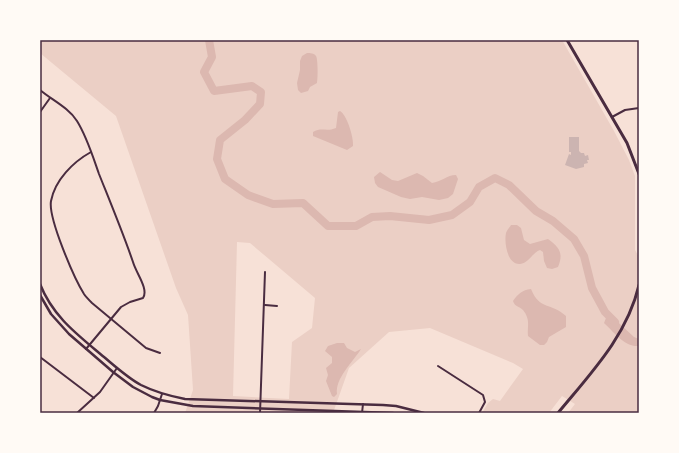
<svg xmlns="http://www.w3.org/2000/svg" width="679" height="453" font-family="'Varela Round',sans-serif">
  <rect width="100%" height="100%" fill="#f7e1d7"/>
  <path fill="#ebcfc5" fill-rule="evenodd" d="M 40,40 L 562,40 L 614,131 L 629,160 L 635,176 L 635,250 L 639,257 L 639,413 L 568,413 L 575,404 L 562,396 L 549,413 L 482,413 L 488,403 L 493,399 L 500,401 L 523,369 L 513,363 L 430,328 L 389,332 L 349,368 L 333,413 L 232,412 L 232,413 L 185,413 L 193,390 L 188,315 L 176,288 L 116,116 L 40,53 ZM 237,242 L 250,243 L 315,298 L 312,328 L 292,342 L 289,399 L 233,396 Z"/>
  <g fill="#dcb8b0">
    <path d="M 307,53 C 310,53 314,53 316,56 C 318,59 318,79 317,83 L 310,87 L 308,91 L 301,93 L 298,90 L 297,83 L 300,70 L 300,61 L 302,56 Z"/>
    <path d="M 340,111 C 347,115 354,138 353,146 L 347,150 L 313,136 L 313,132 C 321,127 327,132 336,128 L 338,112 Z"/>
    <path d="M 380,172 L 392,180 L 398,181 L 417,173 L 423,176 L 432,183 C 441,182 447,175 456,175 L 458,179 L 453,194 L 448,198 L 439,200 L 422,197 L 410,199 L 401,197 L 378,187 L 375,183 L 374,177 Z"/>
    <path d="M 511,225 L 517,225 L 521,228 L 524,240 L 530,244 L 548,239 C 559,247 564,253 558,267 L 552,269 L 547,268 L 544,261 L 543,252 L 540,250 C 532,253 529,263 520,264 C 507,265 504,242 506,233 C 507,230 510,227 511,225 Z"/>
    <path d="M 531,289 C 540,311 551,302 566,316 L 566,327 L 549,337 L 547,342 L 544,345 L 540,345 L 528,336 C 527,326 531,320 523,310 C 519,306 515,307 513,301 C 518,294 522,290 531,289 Z"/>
    <path d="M 608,313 L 634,337 L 639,339 L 639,346 C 624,347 614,332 604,323 Z"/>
    <path d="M 337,343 L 344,343 L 347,348 L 355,352 L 361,349 C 353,362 335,378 337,394 L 334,397 L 332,396 L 326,381 L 328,375 L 326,368 L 332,363 L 332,357 L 325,351 L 328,346 Z"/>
  </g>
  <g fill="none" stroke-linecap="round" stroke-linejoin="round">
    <path stroke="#dcb8b0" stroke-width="8" d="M 209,40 L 212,57 L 204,72 L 214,91 L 252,86 L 261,92 L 260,104 L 245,120 L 220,140 L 217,159 L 225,179 L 248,195 L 273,204 L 303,203 L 328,226 L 356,226 L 372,217 L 390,216 L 429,220 L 452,215 L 470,202 L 479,187 L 495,178 L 509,185 L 536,211 L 553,221 L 574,239 L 584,256 L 592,288 L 605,312 L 615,322"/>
  </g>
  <path fill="#ccb4b1" d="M 569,137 L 579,137 L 579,151 L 581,153 L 584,153 L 585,156 L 588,155 L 589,160 L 587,160 L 588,163 L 584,164 L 584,167 L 576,169 L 565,165 L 569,154 L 571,155 L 571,152 L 569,152 Z"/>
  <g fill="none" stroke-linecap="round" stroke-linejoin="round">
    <g stroke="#4a2c40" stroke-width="2">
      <path d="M 40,90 C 52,100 69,108 77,121 C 87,137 93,157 99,174 C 111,204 123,233 133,262 C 136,273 149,289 143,298 L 130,302 L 121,307 L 86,349"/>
      <path d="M 40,112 L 50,98"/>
      <path d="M 612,117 L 625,110 L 639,108"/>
      <path d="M 91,152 C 73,162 55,180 51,201 C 48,218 74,278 84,294 C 86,297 89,300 92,303 L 146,348 L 160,353"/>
      <path d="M 265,305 L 277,306"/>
      <path d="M 40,357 L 94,398"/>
      <path d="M 438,366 L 483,395 L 485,402 L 479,413"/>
      <path d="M 77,413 L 100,392 L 117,368"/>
      <path d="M 154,413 L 158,406 L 162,394"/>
      <path d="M 260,413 L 265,272"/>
      <path d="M 362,413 L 363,404"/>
    </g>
    <g stroke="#4a2c40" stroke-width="2.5">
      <path d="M 40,284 C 53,317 78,335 104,357 C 116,367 128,378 141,385 C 155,392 170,396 185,399 L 383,405 L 396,406 L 424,413"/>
      <path d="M 40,295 L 51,314 L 69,334 L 113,372 L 133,387 L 152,397 L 160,400 L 193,406 L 393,413"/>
    </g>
    <g stroke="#4a2c40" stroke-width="3">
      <path d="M 567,40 L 627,143 L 639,174"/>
      <path d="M 558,413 C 591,373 627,336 639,285"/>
    </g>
  </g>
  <rect width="679" height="453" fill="none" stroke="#fffaf5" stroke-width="82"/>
  <rect x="41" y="41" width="597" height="371" fill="none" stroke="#4a2c40" stroke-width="1.5"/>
</svg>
